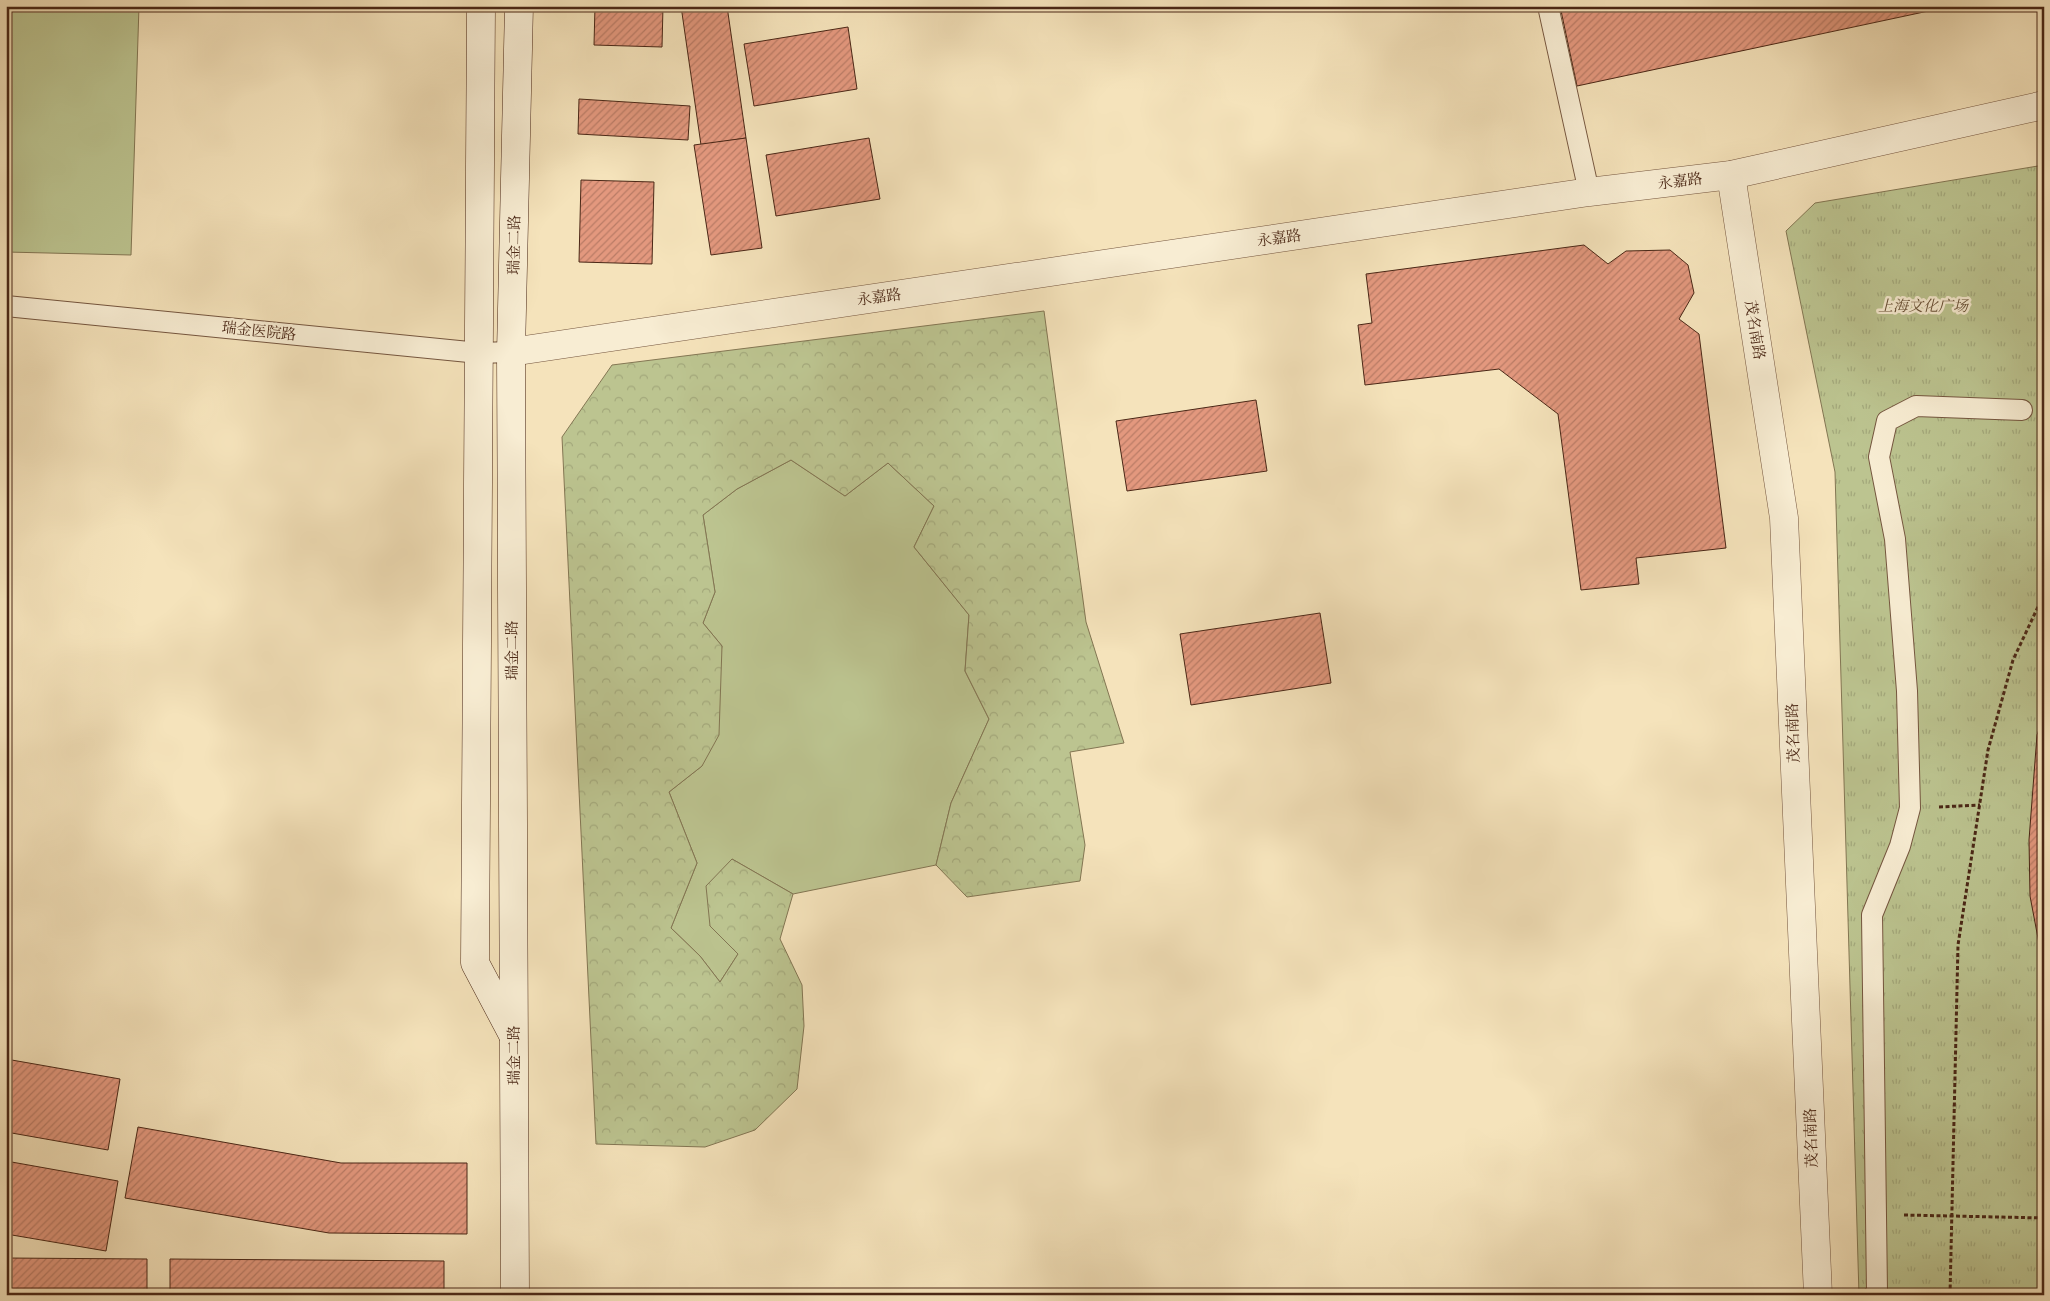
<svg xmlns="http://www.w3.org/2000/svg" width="2050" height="1301" font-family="Alegreya,'Noto Serif SC',serif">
  <defs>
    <pattern id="forest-crowns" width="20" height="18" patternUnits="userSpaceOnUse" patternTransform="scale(1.25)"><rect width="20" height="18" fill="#bcc490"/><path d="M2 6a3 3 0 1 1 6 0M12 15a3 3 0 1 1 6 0" fill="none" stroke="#a3a87b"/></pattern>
    <pattern id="park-tufts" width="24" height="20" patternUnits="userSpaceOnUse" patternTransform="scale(1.25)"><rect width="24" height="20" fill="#bcc490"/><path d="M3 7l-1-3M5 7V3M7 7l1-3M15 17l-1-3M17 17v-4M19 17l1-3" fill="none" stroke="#a3a87b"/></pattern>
    <pattern id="building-hatch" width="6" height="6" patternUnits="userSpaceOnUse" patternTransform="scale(1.25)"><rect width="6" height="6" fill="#e3987e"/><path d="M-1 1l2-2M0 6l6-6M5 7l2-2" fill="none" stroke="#ba7c66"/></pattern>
  </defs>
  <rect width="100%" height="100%" fill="#f5e3bb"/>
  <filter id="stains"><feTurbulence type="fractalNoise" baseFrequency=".004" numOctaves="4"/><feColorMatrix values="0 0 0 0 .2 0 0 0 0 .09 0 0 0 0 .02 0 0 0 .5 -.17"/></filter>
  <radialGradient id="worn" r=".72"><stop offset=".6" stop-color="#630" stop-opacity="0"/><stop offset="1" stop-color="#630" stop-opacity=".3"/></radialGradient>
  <g fill="#bcc490" stroke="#837653">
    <path d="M 6,6 L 139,6 L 131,255 L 6,252 Z"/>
    <path d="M 791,460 L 845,496 L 888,463 L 934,506 L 914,547 L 969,615 L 965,671 L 989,719 L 951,803 L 936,865 L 793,894 L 732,859 L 710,926 L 738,954 L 720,982 L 700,956 L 671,928 L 697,863 L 669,792 L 702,766 L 722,646 L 703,623 L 715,592 L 703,515 L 737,489 Z"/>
  </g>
  <path fill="url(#forest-crowns)" stroke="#837653" d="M 1044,311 L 1086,622 L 1124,743 L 1070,752 L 1085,845 L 1080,881 L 967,897 L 936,865 L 951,803 L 989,719 L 965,671 L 969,615 L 914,547 L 934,506 L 888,463 L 845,496 L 791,460 L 737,489 L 703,515 L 715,592 L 703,623 L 722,646 L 719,735 L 702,766 L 669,792 L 697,863 L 671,928 L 700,956 L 720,982 L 738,954 L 710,926 L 706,886 L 732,859 L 793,894 L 780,939 L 802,985 L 804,1026 L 797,1089 L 755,1130 L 705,1147 L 596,1144 L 562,437 L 612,365 Z"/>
  <path fill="url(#park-tufts)" stroke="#837653" d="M 2044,165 L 2044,1295 L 1859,1295 L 1835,472 L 1786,231 L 1815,203 Z"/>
  <g fill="url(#building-hatch)" stroke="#4a2716">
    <path d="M 595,6 L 663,6 L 662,47 L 594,45 Z"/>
    <path d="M 681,6 L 727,6 L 746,138 L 701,145 Z"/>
    <path d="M 1560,6 L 1952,6 L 1577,86 Z"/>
    <path d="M 848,27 L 857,89 L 754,106 L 744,44 Z"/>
    <path d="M 579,99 L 690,106 L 688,140 L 578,134 Z"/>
    <path d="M 746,138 L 762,248 L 711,255 L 694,145 Z"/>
    <path d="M 869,138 L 880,199 L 776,216 L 766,155 Z"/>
    <path d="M 581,180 L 654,182 L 652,264 L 579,262 Z"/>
    <path d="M 1584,245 L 1608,264 L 1626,251 L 1670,250 L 1688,265 L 1694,293 L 1679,319 L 1699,334 L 1726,548 L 1636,558 L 1639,584 L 1581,590 L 1558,414 L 1499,369 L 1365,385 L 1358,325 L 1372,323 L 1366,274 Z"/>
    <path d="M 1256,400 L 1267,471 L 1127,491 L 1116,421 Z"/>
    <path d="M 1320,613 L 1331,683 L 1191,705 L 1180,634 Z"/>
    <path d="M 2044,714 L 2044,970 L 2030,896 L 2029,840 L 2037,735 Z"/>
    <path d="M 6,1059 L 120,1079 L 108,1150 L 6,1132 Z"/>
    <path d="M 138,1127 L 341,1163 L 467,1163 L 467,1234 L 329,1233 L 125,1198 Z"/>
    <path d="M 6,1161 L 118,1181 L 106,1251 L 6,1234 Z"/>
    <path d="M 6,1258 L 147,1259 L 147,1295 L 6,1295 Z"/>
    <path d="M 170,1259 L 444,1261 L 444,1295 L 170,1295 Z"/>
  </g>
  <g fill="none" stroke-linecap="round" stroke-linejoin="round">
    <defs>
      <g id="lane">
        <path d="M 1548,6 L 1589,192"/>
        <path d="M 6,306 L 479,353 L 511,352"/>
        <path d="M 1874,1295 L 1877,1292 L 1872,915 L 1900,846 L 1910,808 L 1907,691 L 1895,539 L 1879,457 L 1887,421 L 1916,406 L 2022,410"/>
      </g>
      <g id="street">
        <path d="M 1731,175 L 1784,518 L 1818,1295"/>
        <path d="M 511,352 L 1589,192 L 1731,175 L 2044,105"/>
      </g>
      <g id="secondary">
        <path d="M 481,6 L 475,963 L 512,1033"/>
        <path d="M 515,1295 L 511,352 L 519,6"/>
      </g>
    </defs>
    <use href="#lane" stroke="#75563f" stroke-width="22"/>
    <use href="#street" stroke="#75563f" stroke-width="29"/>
    <use href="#secondary" stroke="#4a2716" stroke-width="29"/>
    <g stroke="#4a2716" stroke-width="3" stroke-dasharray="4 2.5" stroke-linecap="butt">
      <path d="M 1939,807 L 1980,805"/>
      <path d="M 1904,1215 L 2044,1218"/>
      <path d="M 1950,1295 L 1958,945 L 1988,750 L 2013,660 L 2044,594"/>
    </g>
    <use href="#lane" stroke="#f8edd3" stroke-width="20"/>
    <use href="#street" stroke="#f8edd3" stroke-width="28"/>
    <use href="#secondary" stroke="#f8edd3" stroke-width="28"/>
  </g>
  <g text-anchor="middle" stroke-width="5" stroke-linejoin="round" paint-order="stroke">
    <g font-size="15" fill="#4a2716" stroke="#f8edd3">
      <text transform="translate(1680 181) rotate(-7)" y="5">永嘉路</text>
      <text transform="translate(1279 238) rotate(-8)" y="5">永嘉路</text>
      <text transform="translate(514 245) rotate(-89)" y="5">瑞金二路</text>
      <text transform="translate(879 297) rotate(-8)" y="5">永嘉路</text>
      <text transform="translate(1755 330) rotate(81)" y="5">茂名南路</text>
      <text transform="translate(259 331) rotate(6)" y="5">瑞金医院路</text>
      <text transform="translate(512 650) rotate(-90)" y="5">瑞金二路</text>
      <text transform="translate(1793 733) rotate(-92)" y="5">茂名南路</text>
      <text transform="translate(514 1055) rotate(-90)" y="5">瑞金二路</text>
      <text transform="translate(1811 1138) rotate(-92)" y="5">茂名南路</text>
    </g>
    <g font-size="15" font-style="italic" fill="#664e34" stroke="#f8edd3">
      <text x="1923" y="311">上海文化广场</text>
    </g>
  </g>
  <rect width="2050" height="1301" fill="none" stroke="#f5e3bb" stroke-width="25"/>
  <rect x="8" y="8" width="2035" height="1286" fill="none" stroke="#4a2716" stroke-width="2.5"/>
  <rect x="12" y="12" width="2025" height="1276" fill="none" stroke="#4a2716"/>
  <rect width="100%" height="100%" filter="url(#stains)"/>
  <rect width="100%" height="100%" fill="url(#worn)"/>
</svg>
